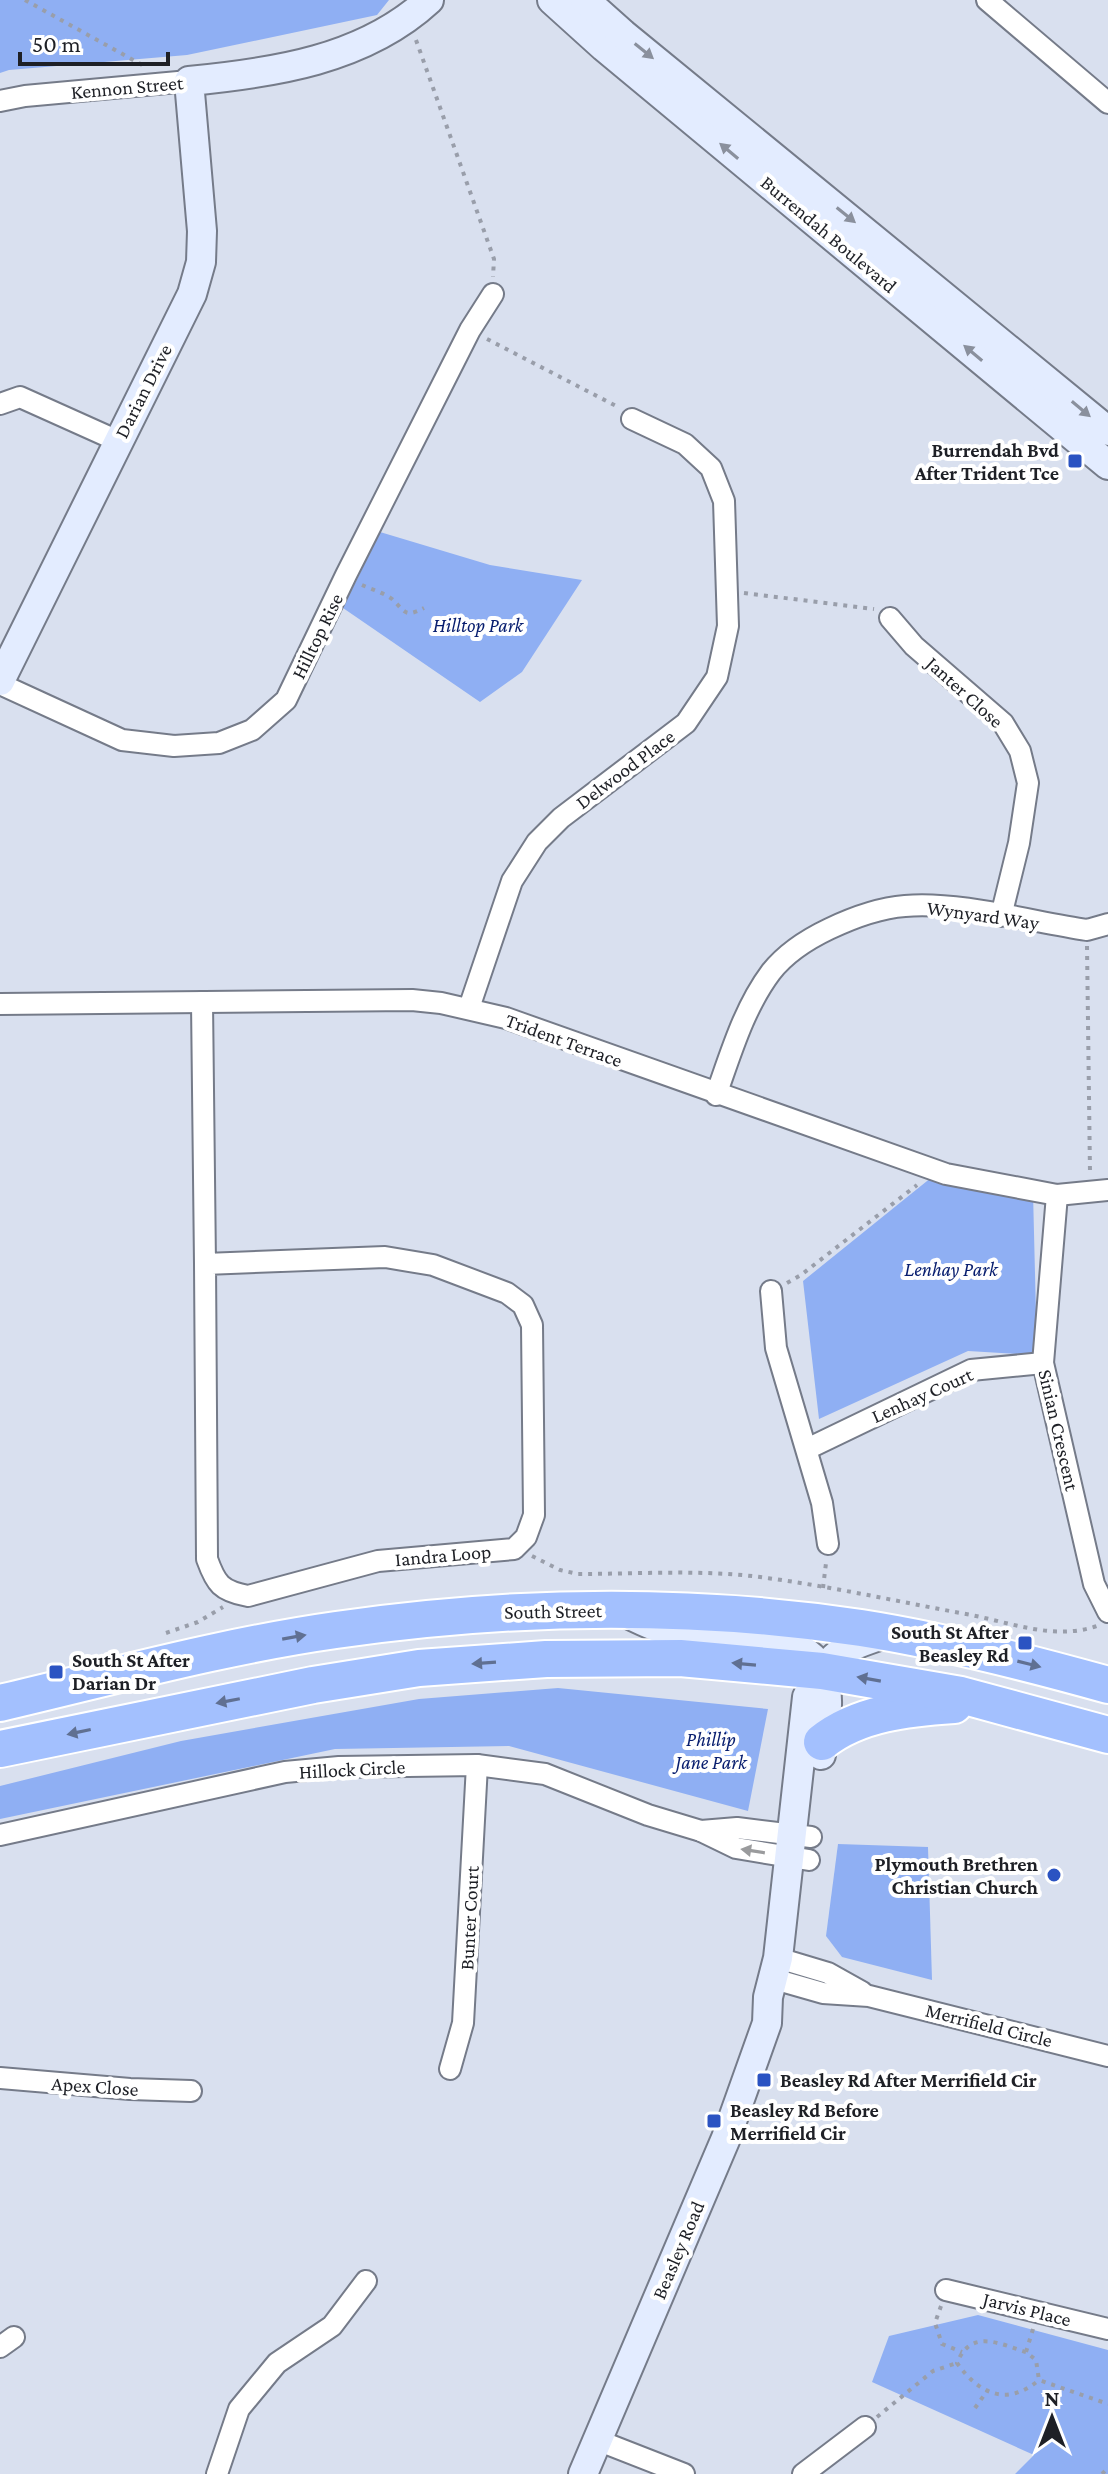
<svg xmlns="http://www.w3.org/2000/svg" width="1108" height="2474" font-family="'Crimson Pro',serif">
  <rect width="100%" height="100%" fill="#d9e0ef"/>
  <g fill="#8faff3">
    <path d="M 0,0 L 389,0 L 377,15 L 187,55 L 9,70 L 0,73 Z"/>
    <path d="M 380,532 L 490,565 L 582,580 L 522,672 L 480,702 L 343,608 Z"/>
    <path d="M 932,1177 L 1033,1192 L 1037,1355 L 968,1351 L 819,1419 L 803,1281 Z"/>
    <path d="M 558,1688 L 768,1709 L 748,1811 L 509,1746 L 335,1749 L 0,1819 L 0,1786 L 181,1741 L 419,1699 Z"/>
    <path d="M 838,1844 L 928,1847 L 932,1980 L 842,1957 L 826,1936 Z"/>
    <path d="M 978,2315 L 1108,2350 L 1108,2474 L 1015,2474 L 1034,2455 L 872,2382 L 889,2336 Z"/>
  </g>
  <g fill="none" stroke-linecap="round" stroke-linejoin="round">
    <defs>
      <g id="street">
        <path d="M 987,0 L 1108,103"/>
        <path d="M 0,101 L 25,96 L 189,81"/>
        <path d="M 0,404 L 20,397 L 118,441"/>
        <path d="M 890,618 L 914,646 L 1003,723 L 1020,751 L 1028,783 L 1019,843 L 1001,916"/>
        <path d="M 0,684 L 122,740 L 174,746 L 219,743 L 252,730 L 286,700 L 346,575 L 470,330 L 493,294"/>
        <path d="M 202,1002 L 205,1264 L 385,1257 L 433,1265 L 507,1293 L 523,1305 L 532,1325 L 534,1515 L 526,1537 L 514,1549 L 378,1561 L 248,1596 C 221,1591 216,1584 207,1559 L 205,1264"/>
        <path d="M 0,1004 L 412,1000 L 441,1003 L 506,1018 L 946,1174 L 1057,1195 L 1108,1190"/>
        <path d="M 469,1008 L 512,881 L 537,842 L 561,818 L 686,723 L 717,677 L 728,626 L 724,501 L 711,468 L 685,444 L 632,419"/>
        <path d="M 716,1095 C 731,1053 744,1008 771,972 C 786,953 808,939 829,929 C 852,918 879,908 905,906 C 958,901 1033,922 1087,930 L 1108,924"/>
        <path d="M 1057,1195 L 1043,1363 L 1094,1584 L 1108,1612"/>
        <path d="M 771,1291 L 776,1348 L 822,1503 L 828,1544"/>
        <path d="M 807,1449 L 971,1370 L 1043,1363"/>
        <path d="M 701,1831 L 737,1828 L 811,1837"/>
        <path d="M 0,1835 L 285,1772 L 339,1767 L 477,1765 L 545,1774 L 648,1815 L 701,1831 L 736,1848 L 809,1860"/>
        <path d="M 778,1958 L 828,1973 L 862,1992"/>
        <path d="M 774,1979 L 823,1993 L 869,1996 L 1108,2056"/>
        <path d="M 450,2069 L 463,2023 L 477,1765"/>
        <path d="M 0,2078 L 130,2089 L 191,2091"/>
        <path d="M 946,2290 L 1108,2329"/>
        <path d="M 0,2347 L 14,2337"/>
        <path d="M 597,2440 L 684,2474"/>
        <path d="M 217,2474 L 239,2409 L 277,2363 L 332,2326 L 366,2281"/>
        <path d="M 803,2474 L 865,2427"/>
      </g>
      <g id="secondary">
        <path d="M 552,0 L 604,47 L 1108,465"/>
        <path d="M 585,0 L 623,34 L 1108,431"/>
        <path d="M 0,681 L 192,294 L 201,262 L 202,231 L 189,81 C 273,73 364,60 429,0"/>
        <path d="M 628,1614 C 644,1622 661,1630 679,1634 C 719,1643 801,1626 821,1670 C 833,1696 824,1729 821,1755"/>
        <path d="M 583,2474 L 726,2138 L 767,2023 L 768,1997 L 778,1958 L 807,1697 C 833,1651 838,1650 888,1633"/>
      </g>
      <g id="highway">
        <path d="M 0,1703 C 111,1677 223,1646 336,1630 C 509,1605 688,1602 861,1628 C 944,1641 1026,1662 1108,1685"/>
        <path d="M 822,1742 C 858,1713 909,1708 954,1705"/>
        <path d="M 0,1749 L 313,1685 L 419,1668 L 546,1659 L 680,1658 L 822,1671 L 961,1695 L 1108,1735"/>
      </g>
    </defs>
    <use href="#street" stroke="#757b89" stroke-width="24"/>
    <use href="#secondary" stroke="#757b89" stroke-width="32"/>
    <use href="#highway" stroke="#fff" stroke-width="40"/>
    <g stroke="#999eaa" stroke-width="4" stroke-dasharray="4 6" stroke-linecap="butt">
      <path d="M 25,0 L 144,66"/>
      <path d="M 416,40 L 494,259 L 493,277"/>
      <path d="M 487,339 L 618,407"/>
      <path d="M 362,585 C 371,589 384,593 392,599 C 406,612 404,618 424,608"/>
      <path d="M 744,593 L 874,609"/>
      <path d="M 1087,946 L 1090,1173"/>
      <path d="M 787,1283 L 801,1275 L 917,1185"/>
      <path d="M 532,1556 L 560,1570 L 578,1574 C 640,1574 705,1569 767,1578 C 834,1587 900,1602 966,1614 C 1010,1622 1053,1641 1097,1626"/>
      <path d="M 823,1588 L 826,1563"/>
      <path d="M 166,1633 L 198,1622 L 223,1607"/>
      <path d="M 941,2306 L 935,2323 L 942,2344 L 962,2352"/>
      <path d="M 1033,2329 L 1026,2352 L 1036,2360 L 1039,2380 L 1108,2404"/>
      <path d="M 1026,2352 C 1000,2344 971,2328 957,2363 C 979,2394 1007,2407 1039,2380"/>
      <path d="M 975,2408 L 987,2391"/>
      <path d="M 877,2417 L 933,2371 L 957,2363"/>
      <path d="M 1102,2474 L 1108,2468"/>
    </g>
    <use href="#street" stroke="#fff" stroke-width="20"/>
    <use href="#secondary" stroke="#e3ecff" stroke-width="28"/>
    <use href="#highway" stroke="#a3c0fe" stroke-width="36"/>
  </g>
  <defs><path id="oneway-solid" d="M-6-.8H1V-3.2L6.5 0L1 3.2V.8H-6Z" transform="scale(2)"/></defs>
  <g fill="#8a909d">
    <use href="#oneway-solid" transform="translate(644 51) rotate(39)"/>
    <use href="#oneway-solid" transform="translate(729 151) rotate(-140)"/>
    <use href="#oneway-solid" transform="translate(846 215) rotate(39)"/>
    <use href="#oneway-solid" transform="translate(973 353) rotate(-140)"/>
    <use href="#oneway-solid" transform="translate(1081 409) rotate(40)"/>
  </g>
  <g fill="#607092">
    <use href="#oneway-solid" transform="translate(294 1637) rotate(-10)"/>
    <use href="#oneway-solid" transform="translate(484 1663) rotate(176)"/>
    <use href="#oneway-solid" transform="translate(744 1664) rotate(-175)"/>
    <use href="#oneway-solid" transform="translate(1029 1664) rotate(14)"/>
    <use href="#oneway-solid" transform="translate(869 1679) rotate(-170)"/>
    <use href="#oneway-solid" transform="translate(228 1701) rotate(169)"/>
    <use href="#oneway-solid" transform="translate(79 1732) rotate(168)"/>
  </g>
  <use fill="#9a9b9d" href="#oneway-solid" transform="translate(753 1851) rotate(-171)"/>
  <g fill="#2b53c2" stroke="#fff" stroke-width="3">
    <rect x="1067" y="453" width="16" height="16" rx="4"/>
    <rect x="1017" y="1635" width="16" height="16" rx="4"/>
    <rect x="48" y="1664" width="16" height="16" rx="4"/>
    <circle cx="1054" cy="1875" r="8"/>
    <rect x="756" y="2072" width="16" height="16" rx="4"/>
    <rect x="706" y="2113" width="16" height="16" rx="4"/>
  </g>
  <g text-anchor="middle" stroke-width="8" stroke-linejoin="round" paint-order="stroke">
    <g font-size="20" fill="#1e2026" stroke="#fff">
      <text transform="translate(127 87) rotate(-5)" y="7">Kennon Street</text>
      <text transform="translate(829 234) rotate(40)" y="7">Burrendah Boulevard</text>
      <text transform="translate(143 391) rotate(-63)" y="7">Darian Drive</text>
      <text transform="translate(317 636) rotate(-64)" y="7">Hilltop Rise</text>
      <text transform="translate(965 692) rotate(42)" y="7">Janter Close</text>
      <text transform="translate(625 769) rotate(-37)" y="7">Delwood Place</text>
      <text transform="translate(983 915) rotate(8)" y="7">Wynyard Way</text>
      <text transform="translate(564 1040) rotate(20)" y="7">Trident Terrace</text>
      <text transform="translate(922 1395) rotate(-24)" y="7">Lenhay Court</text>
      <text transform="translate(1059 1430) rotate(77)" y="7">Sinian Crescent</text>
      <text transform="translate(443 1555) rotate(-5)" y="7">Iandra Loop</text>
      <text transform="translate(553 1611) rotate(-1)" y="7">South Street</text>
      <text transform="translate(352 1769) rotate(-3)" y="7">Hillock Circle</text>
      <text transform="translate(469 1918) rotate(-87)" y="7">Bunter Court</text>
      <text transform="translate(989 2025) rotate(14)" y="7">Merrifield Circle</text>
      <text transform="translate(95 2086) rotate(4)" y="7">Apex Close</text>
      <text transform="translate(678 2250) rotate(-67)" y="7">Beasley Road</text>
      <text transform="translate(1027 2309) rotate(14)" y="7">Jarvis Place</text>
    </g>
    <g font-size="20" font-weight="bold" fill="#1e2026" stroke="#fff" text-anchor="end">
      <text x="1059" y="457">Burrendah Bvd<tspan x="1059" dy="23">After Trident Tce</tspan></text>
      <text x="1009" y="1639">South St After<tspan x="1009" dy="23">Beasley Rd</tspan></text>
      <text x="72" y="1667" text-anchor="start">South St After<tspan x="72" dy="23">Darian Dr</tspan></text>
      <text x="1038" y="1871">Plymouth Brethren<tspan x="1038" dy="23">Christian Church</tspan></text>
      <text x="780" y="2087" text-anchor="start">Beasley Rd After Merrifield Cir</text>
      <text x="730" y="2117" text-anchor="start">Beasley Rd Before<tspan x="730" dy="23">Merrifield Cir</tspan></text>
    </g>
    <g font-size="20" font-style="italic" fill="#071d6e" stroke="#fff">
      <text x="478" y="632">Hilltop Park</text>
      <text x="951" y="1276">Lenhay Park</text>
      <text x="711" y="1746">Phillip<tspan x="711" dy="23">Jane Park</tspan></text>
    </g>
  </g>
  <g transform="translate(1052 2418)" stroke="#ffffff" stroke-width="6" paint-order="stroke">
  <path d="M0-6L14 30L0 20L-14 30Z" fill="#1e2026"/>
  <text y="-12" font-size="22" font-weight="bold" text-anchor="middle" fill="#1e2026">N</text>
  </g>
  <path d="M20 52v12h148v-12" fill="none" stroke="#1e2026" stroke-width="4"/>
  <text x="32" y="52" font-size="24" fill="#1e2026" stroke="#ffffff" stroke-width="6" paint-order="stroke">50 m</text>
</svg>
